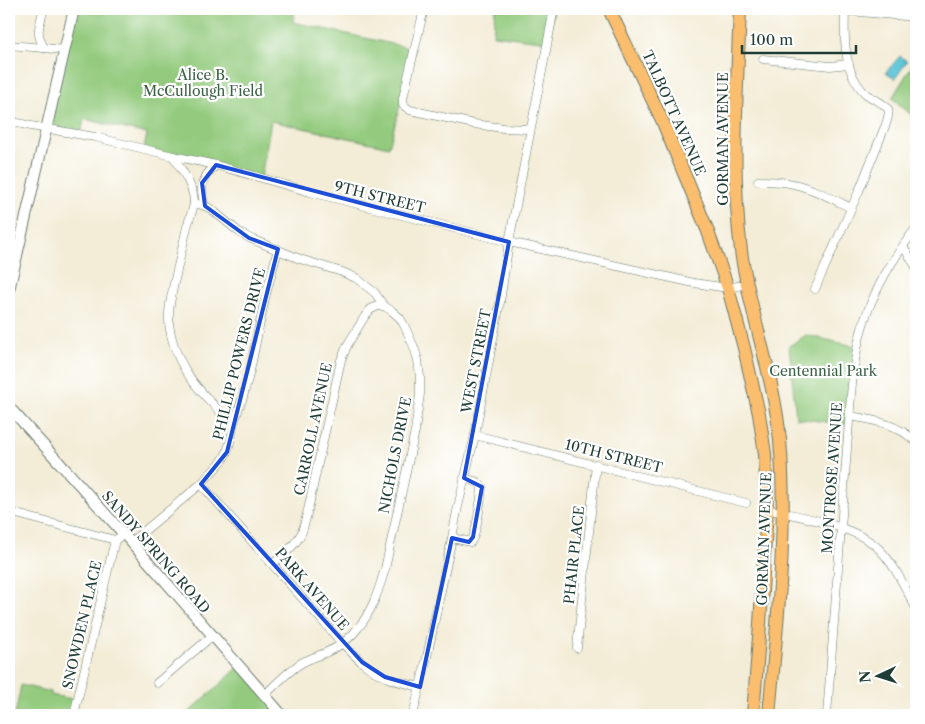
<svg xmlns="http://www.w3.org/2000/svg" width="925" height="724" font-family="'Libre Caslon Text',serif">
  <rect width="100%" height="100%" fill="#fff"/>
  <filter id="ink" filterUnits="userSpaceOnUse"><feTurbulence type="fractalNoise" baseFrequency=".02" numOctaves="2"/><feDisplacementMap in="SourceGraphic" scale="10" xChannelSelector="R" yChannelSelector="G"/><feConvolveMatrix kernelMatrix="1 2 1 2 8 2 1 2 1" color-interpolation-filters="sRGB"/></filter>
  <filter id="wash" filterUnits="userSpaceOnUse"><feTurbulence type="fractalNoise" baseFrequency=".0096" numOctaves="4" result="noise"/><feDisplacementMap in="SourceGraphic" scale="20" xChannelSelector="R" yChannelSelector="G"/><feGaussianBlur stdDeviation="1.12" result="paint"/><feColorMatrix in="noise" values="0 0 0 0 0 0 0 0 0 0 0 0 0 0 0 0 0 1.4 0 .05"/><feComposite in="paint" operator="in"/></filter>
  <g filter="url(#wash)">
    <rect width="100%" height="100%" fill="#f3ecd6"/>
    <g fill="#93ca7d" stroke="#598458">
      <path d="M 73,9 L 295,9 L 293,22 L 415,49 L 389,147 L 271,121 L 261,178 L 144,148 L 147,134 L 84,119 L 81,134 L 46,128 Z"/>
      <path d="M 495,9 L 554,9 L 548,42 L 493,35 Z"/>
      <path d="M 914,62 L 916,63 L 916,119 L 892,98 Z"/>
      <path d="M 806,335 L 858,347 L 849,425 L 796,418 L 789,346 Z"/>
      <path d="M 240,666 L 282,715 L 186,715 Z"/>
      <path d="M 21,685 L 51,692 L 51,695 L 78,700 L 74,715 L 15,715 Z"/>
    </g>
    <path fill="#5bc5d7" stroke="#3d8186" d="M 900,56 L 907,61 L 895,79 L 886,72 Z"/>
  </g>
  <g filter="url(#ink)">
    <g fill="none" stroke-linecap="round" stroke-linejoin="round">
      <defs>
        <g id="minor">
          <path d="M 43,9 C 41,27 34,29 44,48 L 64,50"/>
          <path d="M 424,9 L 403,98 L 403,105 L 410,110 L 474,124 L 503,128 L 530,129"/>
          <path d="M 827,9 L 916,17"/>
          <path d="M 9,45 L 44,48"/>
          <path d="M 763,59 L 830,66 L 849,64"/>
          <path d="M 9,121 L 31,126 L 95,137 L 173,156 L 216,165 L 310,192 L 509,242 L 604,263 L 694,283 L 728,288 L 747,284"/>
          <path d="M 173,156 C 181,169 193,185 194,201 C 194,209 189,219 187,227 C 183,244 179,261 175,279 C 171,297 166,316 171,335 C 180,375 206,397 233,425"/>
          <path d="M 758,181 C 770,181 782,181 793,184 C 813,188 833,199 851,208"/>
          <path d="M 194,203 L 205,206 L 211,209 L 239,232 L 249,238 L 300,259 L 342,272 L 356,278 L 375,293 L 384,306 L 392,311 L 400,318 L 404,325 L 414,347 L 418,360 L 420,377 L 420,394 L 415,431 L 385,569 C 379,589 372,612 358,628 C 350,639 337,648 325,653 C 317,656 310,659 303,662 C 289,670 277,683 265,695"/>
          <path d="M 205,206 C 199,187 201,178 216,165"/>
          <path d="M 903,246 L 916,267"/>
          <path d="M 815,289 L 859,191 L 886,124 C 887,120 890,113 888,109 C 886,104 871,98 866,94 C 843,73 844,38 845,10"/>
          <path d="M 850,416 C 874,420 898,424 916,442"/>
          <path d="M 475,435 L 746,503"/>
          <path d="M 201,484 L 342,643 C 355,656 368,670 386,677 C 396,682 409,684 420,687"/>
          <path d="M 767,509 C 798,516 857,526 879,549 C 895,565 905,588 916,608"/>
          <path d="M 9,512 L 115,540 L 124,534"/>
          <path d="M 452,538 L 471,542 C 477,532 481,499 482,487 L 478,482 L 464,478"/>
          <path d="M 131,542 L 201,484 L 223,460 L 227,452 L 231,439 L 233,425 L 243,397 L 250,371 L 265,298 L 278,249"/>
          <path d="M 273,564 C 283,555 295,546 301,534 C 304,527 306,518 308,510 L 317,468 L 341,360 L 348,344 L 365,316 L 371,309 L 378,306 L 384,306"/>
          <path d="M 577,648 L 596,464"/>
          <path d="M 157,683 L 212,636"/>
          <path d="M 74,715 L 115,540"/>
          <path d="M 413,715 L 427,657 L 452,538 L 457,511 L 475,435 L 500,302 L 509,242 L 554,9"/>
          <path d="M 827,715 L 851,395 C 853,370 856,346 864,322 C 875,287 894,257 916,228"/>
        </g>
        <g id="tertiary">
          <path d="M 9,290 L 74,9"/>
          <path d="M 9,407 L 131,542 L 282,715"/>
        </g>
        <g id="primary">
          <path d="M 609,9 L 662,120 L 707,229 L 728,288 L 744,348 L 759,414 L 765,454 L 767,509 L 760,624 L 753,715"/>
          <path d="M 740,9 C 737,89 731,170 741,251 C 750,315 774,375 780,440 C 788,531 777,624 769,715"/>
        </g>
      </defs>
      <use href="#minor" stroke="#697a6d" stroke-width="9"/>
      <use href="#tertiary" stroke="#697a6d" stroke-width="12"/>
      <use href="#primary" stroke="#697a6d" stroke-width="14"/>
      <use href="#minor" stroke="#fff" stroke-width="8"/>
      <use href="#tertiary" stroke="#fff" stroke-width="10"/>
      <use href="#primary" stroke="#fbbd6e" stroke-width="12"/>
    </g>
  </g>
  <path fill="none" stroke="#1d4ed8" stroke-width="4" stroke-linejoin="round" d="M 216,165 L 509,242 L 464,478 L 482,487 L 473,537 L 469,542 L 452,538 L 420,687 L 385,677 L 362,662 L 201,484 L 227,452 L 278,249 L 249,238 L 205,206 L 202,183 Z"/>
  <g text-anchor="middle" stroke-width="4.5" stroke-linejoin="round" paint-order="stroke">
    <g font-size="14" fill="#3c6046" stroke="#fff">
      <text x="203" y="80">Alice B.<tspan x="203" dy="16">McCullough Field</tspan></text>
      <text x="823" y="376">Centennial Park</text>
    </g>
    <g font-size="14" fill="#1f3d34" stroke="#fff">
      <text transform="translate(674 113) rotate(66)" y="5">TALBOTT AVENUE</text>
      <text transform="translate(723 139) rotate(-90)" y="5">GORMAN AVENUE</text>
      <text transform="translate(380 197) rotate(14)" y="5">9TH STREET</text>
      <text transform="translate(239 354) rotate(-76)" y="5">PHILLIP POWERS DRIVE</text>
      <text transform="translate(476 361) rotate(-79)" y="5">WEST STREET</text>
      <text transform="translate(313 429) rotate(-78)" y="5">CARROLL AVENUE</text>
      <text transform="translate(395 455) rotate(-79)" y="5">NICHOLS DRIVE</text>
      <text transform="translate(614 456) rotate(14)" y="5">10TH STREET</text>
      <text transform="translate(832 478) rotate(-86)" y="5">MONTROSE AVENUE</text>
      <text transform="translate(764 539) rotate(-88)" y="5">GORMAN AVENUE</text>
      <text transform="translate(156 552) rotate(49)" y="5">SANDY SPRING ROAD</text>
      <text transform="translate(574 555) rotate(-84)" y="5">PHAIR PLACE</text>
      <text transform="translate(312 589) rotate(49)" y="5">PARK AVENUE</text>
      <text transform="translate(82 625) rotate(-77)" y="5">SNOWDEN PLACE</text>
    </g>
  </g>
  <rect width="925" height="724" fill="none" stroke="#fff" stroke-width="30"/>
  <g transform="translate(878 676) rotate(266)" stroke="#ffffff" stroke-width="4" paint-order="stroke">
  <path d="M0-4L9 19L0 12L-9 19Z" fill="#1f3d34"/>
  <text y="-8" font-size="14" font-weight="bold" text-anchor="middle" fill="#1f3d34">N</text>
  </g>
  <path d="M742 45v8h114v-8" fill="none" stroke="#1f3d34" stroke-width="2.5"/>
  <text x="750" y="45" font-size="15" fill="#1f3d34" stroke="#ffffff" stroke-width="4" paint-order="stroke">100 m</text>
</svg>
